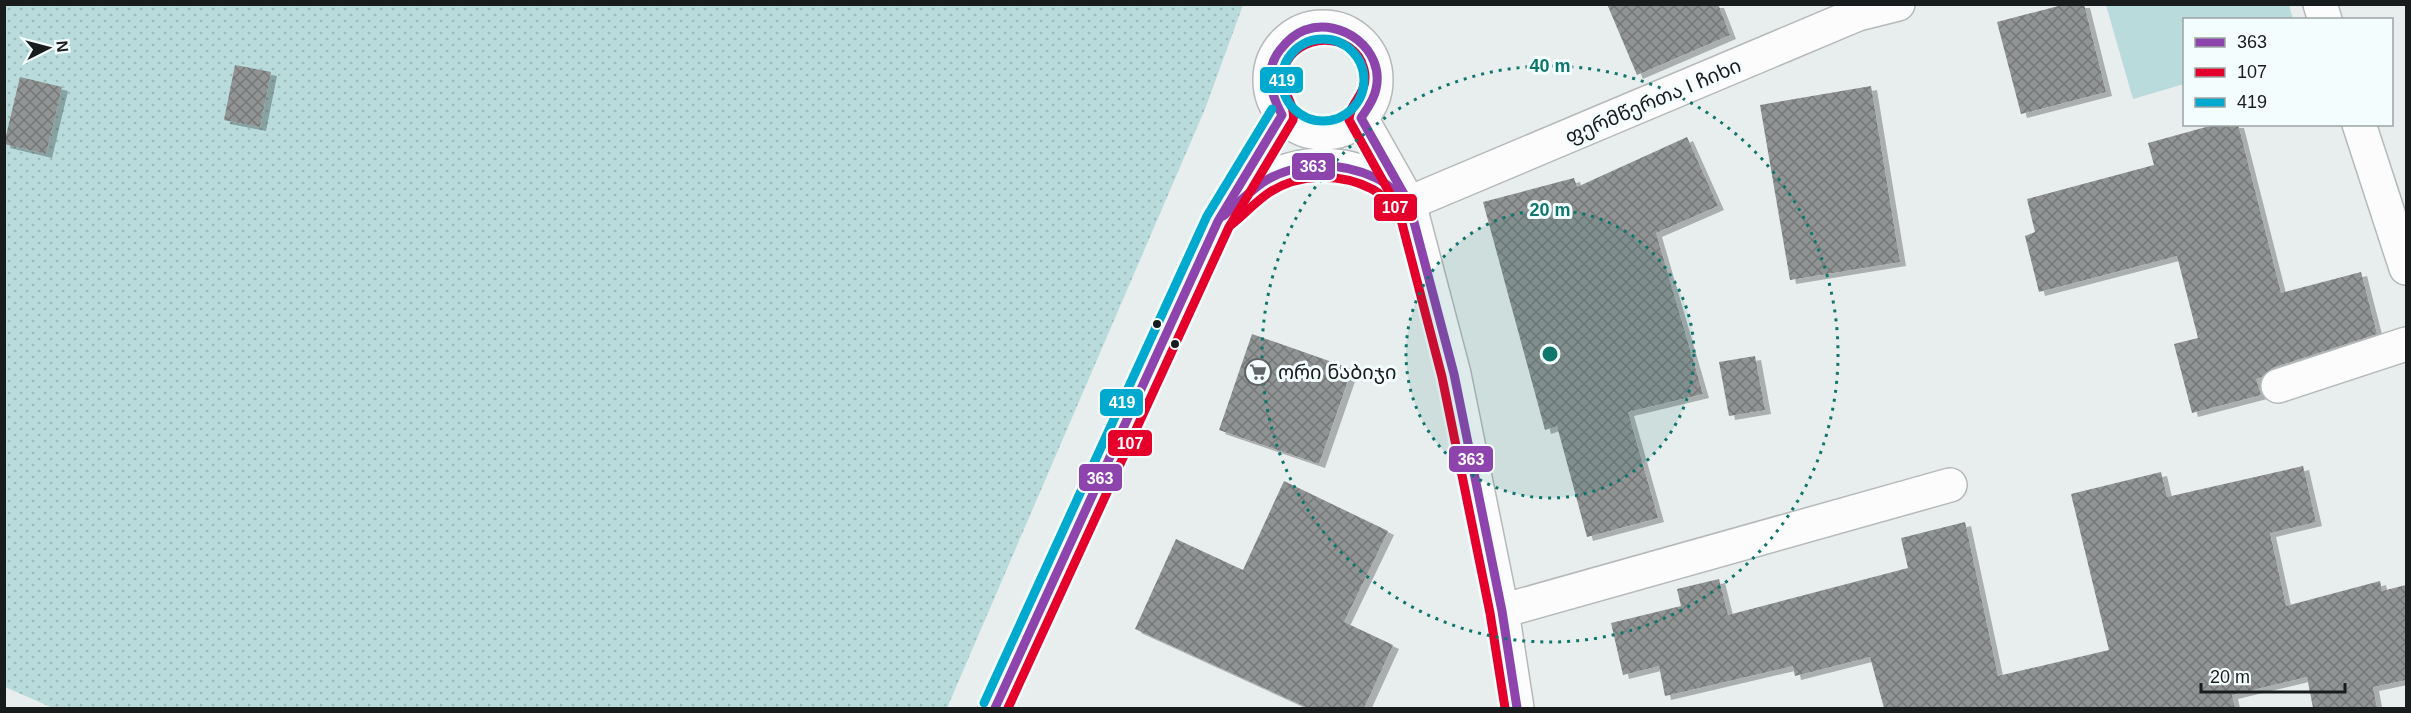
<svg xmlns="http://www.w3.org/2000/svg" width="2411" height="713" font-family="Arial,'Noto Sans Georgian',sans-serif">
  <defs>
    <pattern id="garden-dots" width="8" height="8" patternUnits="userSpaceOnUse" patternTransform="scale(1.5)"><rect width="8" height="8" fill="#b9dbdc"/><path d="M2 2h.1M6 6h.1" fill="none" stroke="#9ebbbc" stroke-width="1.8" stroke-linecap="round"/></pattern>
    <pattern id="building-cross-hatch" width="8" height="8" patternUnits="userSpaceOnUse" patternTransform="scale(1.5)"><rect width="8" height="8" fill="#919494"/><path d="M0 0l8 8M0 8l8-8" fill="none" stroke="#767878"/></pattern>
    <filter id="shadow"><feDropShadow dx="6" dy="4" stdDeviation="0" flood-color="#0004"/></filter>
  </defs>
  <rect width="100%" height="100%" fill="#e8eded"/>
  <path fill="#b9dbdc" d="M 2106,5 L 2289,5 L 2293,19 L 2184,20 L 2184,84 L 2133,99 Z"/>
  <path fill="url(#garden-dots)" d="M 5,5 L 1243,5 L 1205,109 L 947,708 L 53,708 L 5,687 Z"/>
  <g fill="url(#building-cross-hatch)" filter="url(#shadow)">
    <path d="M 1607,4 L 1718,4 L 1730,35 L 1637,75 Z"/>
    <path d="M 2066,4 L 2084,4 L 2106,92 L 2021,114 L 1997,22 Z"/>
    <path d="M 235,65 L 271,72 L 260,127 L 224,120 Z"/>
    <path d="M 20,77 L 62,87 L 46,154 L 4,144 Z"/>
    <path d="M 1871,86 L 1900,262 L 1790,280 L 1760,105 Z"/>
    <path d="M 2217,124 L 2238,124 L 2281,293 L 2361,272 L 2377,334 L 2272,368 L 2262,377 L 2256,379 L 2261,395 L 2192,413 L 2174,344 L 2198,338 L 2177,256 L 2039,292 L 2025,236 L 2035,232 L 2027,199 L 2154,165 L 2148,143 Z"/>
    <path d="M 1687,137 L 1718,206 L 1656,233 L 1703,394 L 1628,412 L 1658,518 L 1587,537 L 1557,426 L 1545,430 L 1483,202 L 1574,178 L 1577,187 Z"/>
    <path d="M 1252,334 L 1352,369 L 1319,464 L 1219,430 Z"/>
    <path d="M 1755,356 L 1765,410 L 1729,416 L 1719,362 Z"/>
    <path d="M 2303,466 L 2316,522 L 2270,533 L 2286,606 L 2380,581 L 2382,591 L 2406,585 L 2406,680 L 2373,687 L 2377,708 L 2313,708 L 2307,677 L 2232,695 L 2235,708 L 1884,708 L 1870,657 L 1795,676 L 1793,666 L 1665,696 L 1659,666 L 1623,675 L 1611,623 L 1681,606 L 1677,589 L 1719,579 L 1728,615 L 1908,568 L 1901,538 L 1965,522 L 1998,676 L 2109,650 L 2071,494 L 2161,472 L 2167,497 Z"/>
    <path d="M 1284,481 L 1388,531 L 1344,622 L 1393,645 L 1364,708 L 1308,708 L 1135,629 L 1176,539 L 1243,570 Z"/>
  </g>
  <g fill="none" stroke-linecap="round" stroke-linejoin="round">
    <defs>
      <g id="street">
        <path d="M 2320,4 L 2325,20"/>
        <path d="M 2359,124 L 2406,268"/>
        <path d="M 1409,203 L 1858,14 L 1898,4"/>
        <path d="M 2278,386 L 2406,344"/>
        <path d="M 1502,611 L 1950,485"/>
      </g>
      <g id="secondary">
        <circle cx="1323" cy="80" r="53"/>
        <path d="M 1361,118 L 1409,203 L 1454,374 L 1502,611 L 1517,708"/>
        <path d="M 1233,208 C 1242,200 1251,191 1261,184 C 1294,160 1341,160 1376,178 C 1386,183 1394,191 1403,198"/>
        <path d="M 995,708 L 1218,221 L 1282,115"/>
      </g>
    </defs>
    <use href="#street" stroke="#b5b9b9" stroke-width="36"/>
    <use href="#secondary" stroke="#b5b9b9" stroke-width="36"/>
    <use href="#street" stroke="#fcfcfc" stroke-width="33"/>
    <use href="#secondary" stroke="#fcfcfc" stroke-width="33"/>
    <defs>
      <g id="bus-1">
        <path d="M 1223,216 C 1236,205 1248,193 1262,183 C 1295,161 1340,161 1376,178 C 1388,184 1399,194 1409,203"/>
        <path d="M 995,708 L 1218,221 L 1282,115 C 1271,95 1264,70 1280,50 C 1287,41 1294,34 1305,30 C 1342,17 1385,50 1376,89 C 1374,100 1367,109 1361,118 L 1409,203 L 1454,374 L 1502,611 L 1517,708"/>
      </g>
      <g id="bus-2">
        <path d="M 1231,225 C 1244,215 1255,202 1270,192 C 1300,173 1340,173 1372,189 C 1383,195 1392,205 1401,212"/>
        <path d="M 1008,708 L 1229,227 L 1293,120 C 1297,104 1277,89 1284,68 C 1296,32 1354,30 1364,69 C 1370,93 1349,102 1349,120 L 1398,208 L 1442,377 L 1490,613 L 1505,708"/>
      </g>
      <g id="bus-3">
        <circle cx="1323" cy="80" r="41"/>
        <path d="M 984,703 L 1207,216 L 1272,109"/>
      </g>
    </defs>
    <use href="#bus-1" stroke="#f3fdfd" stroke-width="14"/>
    <use href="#bus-2" stroke="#f3fdfd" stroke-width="14"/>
    <use href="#bus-3" stroke="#f3fdfd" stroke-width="14"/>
    <use href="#bus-1" stroke="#8e44ad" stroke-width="9"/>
    <use href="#bus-2" stroke="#e4002b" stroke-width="9"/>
    <use href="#bus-3" stroke="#00a9ce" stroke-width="9"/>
  </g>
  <circle cx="1550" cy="354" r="144" fill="#0f766e" fill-opacity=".12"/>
  <g fill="none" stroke="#0f766e" stroke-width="3" stroke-dasharray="3 6">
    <circle cx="1550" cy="354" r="144"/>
    <circle cx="1550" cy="354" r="288"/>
  </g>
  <defs>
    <symbol id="supermarket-ring" viewBox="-11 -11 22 22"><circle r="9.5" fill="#f3fdfd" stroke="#616565" stroke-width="1.5"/><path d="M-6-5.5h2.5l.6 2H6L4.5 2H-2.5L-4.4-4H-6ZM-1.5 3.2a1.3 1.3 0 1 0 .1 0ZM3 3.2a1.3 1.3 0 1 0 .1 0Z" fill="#616565"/></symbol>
  </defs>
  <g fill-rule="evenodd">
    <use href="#supermarket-ring" x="1243" y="357" width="30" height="30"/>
  </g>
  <g fill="#191c1c" stroke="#f3fdfd" stroke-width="2">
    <circle cx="1157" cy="324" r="5"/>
    <circle cx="1175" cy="344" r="5"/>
  </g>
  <g text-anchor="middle" stroke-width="6" stroke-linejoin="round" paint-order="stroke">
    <g font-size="20" fill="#191c1c" stroke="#f3fdfd">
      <text transform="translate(1653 101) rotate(-23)" y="7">ფერმწერთა I ჩიხი</text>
    </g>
    <g font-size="20" fill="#191c1c" stroke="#f3fdfd" text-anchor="start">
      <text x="1278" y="379">ორი ნაბიჯი</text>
    </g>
  </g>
  <circle cx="1550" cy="354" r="9" fill="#0f766e" stroke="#f3fdfd" stroke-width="3"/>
  <g font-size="18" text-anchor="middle" font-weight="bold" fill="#0f766e" stroke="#f3fdfd" stroke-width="6" stroke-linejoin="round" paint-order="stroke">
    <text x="1550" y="72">40 m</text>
    <text x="1550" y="216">20 m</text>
  </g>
  <g stroke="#f3fdfd" stroke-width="2">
    <rect x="1259" y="66" width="45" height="28" rx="6" fill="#00a9ce"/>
    <rect x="1291" y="152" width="45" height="29" rx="6" fill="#8e44ad"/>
    <rect x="1373" y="193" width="45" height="29" rx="6" fill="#e4002b"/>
    <rect x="1099" y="388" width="45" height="29" rx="6" fill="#00a9ce"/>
    <rect x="1107" y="429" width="46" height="28" rx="6" fill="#e4002b"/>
    <rect x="1448" y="445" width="46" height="28" rx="6" fill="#8e44ad"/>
    <rect x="1078" y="463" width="45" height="29" rx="6" fill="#8e44ad"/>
  </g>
  <g font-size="16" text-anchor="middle" font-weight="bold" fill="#fff">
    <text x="1282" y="86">419</text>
    <text x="1313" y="172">363</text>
    <text x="1395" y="213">107</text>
    <text x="1122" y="408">419</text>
    <text x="1130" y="449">107</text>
    <text x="1471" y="465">363</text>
    <text x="1100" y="484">363</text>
  </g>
  <rect width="2411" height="713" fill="none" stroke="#191c1c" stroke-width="12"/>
  <rect x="2183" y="18" width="210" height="108" fill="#f3fdfd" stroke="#9ca3a3" stroke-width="1.5"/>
  <rect x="2195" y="38" width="30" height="9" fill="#8e44ad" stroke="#9ca3a3" stroke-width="1.5"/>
  <text x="2237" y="48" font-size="18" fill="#191c1c">363</text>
  <rect x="2195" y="68" width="30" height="9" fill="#e4002b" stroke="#9ca3a3" stroke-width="1.5"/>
  <text x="2237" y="78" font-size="18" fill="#191c1c">107</text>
  <rect x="2195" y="98" width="30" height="9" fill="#00a9ce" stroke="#9ca3a3" stroke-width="1.5"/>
  <text x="2237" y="108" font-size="18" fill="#191c1c">419</text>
  <g transform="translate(48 48) rotate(84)" stroke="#f3fdfd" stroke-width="4.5" paint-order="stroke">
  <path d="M0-4.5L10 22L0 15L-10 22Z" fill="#191c1c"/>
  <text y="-9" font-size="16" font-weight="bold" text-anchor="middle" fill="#191c1c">N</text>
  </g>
  <path d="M2201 683v9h144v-9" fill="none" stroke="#191c1c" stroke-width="3"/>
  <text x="2210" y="683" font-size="18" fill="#191c1c" stroke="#f3fdfd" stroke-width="4.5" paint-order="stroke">20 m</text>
</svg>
